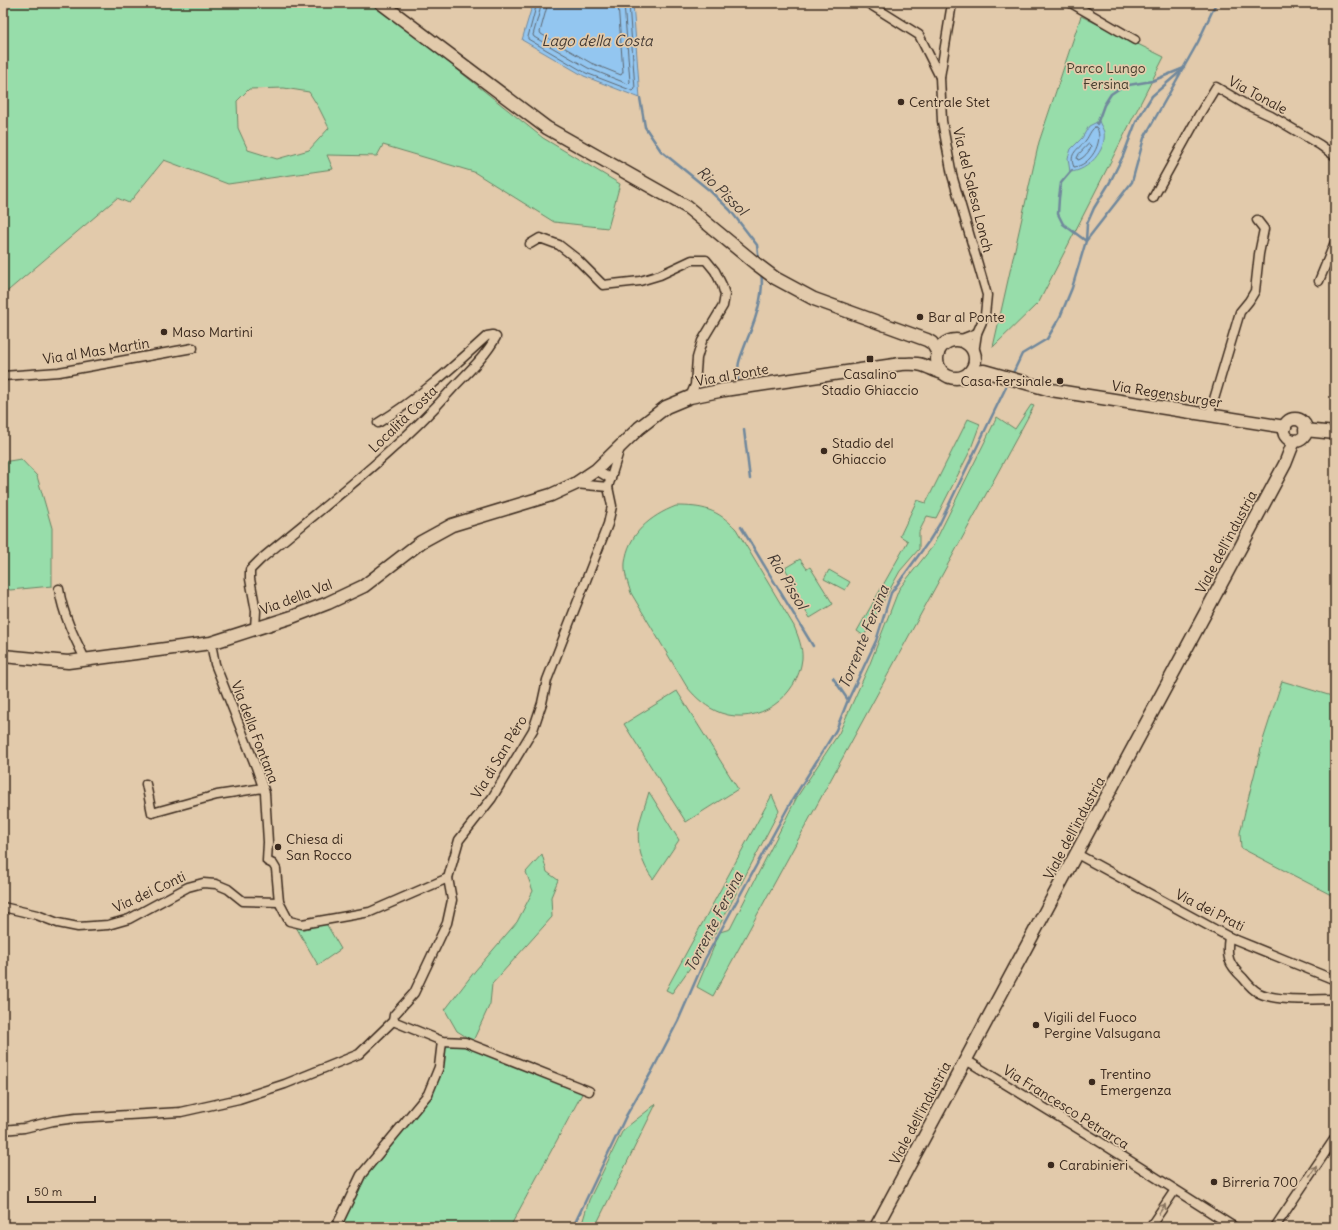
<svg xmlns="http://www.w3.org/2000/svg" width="1338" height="1230" font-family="Delius,sans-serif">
  <rect width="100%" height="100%" fill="#e2caab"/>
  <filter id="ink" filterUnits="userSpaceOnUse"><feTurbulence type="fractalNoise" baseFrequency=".025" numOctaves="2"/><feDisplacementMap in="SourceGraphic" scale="8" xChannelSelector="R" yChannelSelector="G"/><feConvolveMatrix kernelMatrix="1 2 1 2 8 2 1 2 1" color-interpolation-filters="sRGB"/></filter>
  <g filter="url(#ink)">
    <g fill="#97ddaa" stroke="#698464" fill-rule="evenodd">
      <path d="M 3,3 L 374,3 L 543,138 L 620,184 L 608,228 L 554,222 L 474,172 L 383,145 L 377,156 L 327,155 L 333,169 L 228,184 L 164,160 L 129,203 L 117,198 L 3,295 ZM 284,88 L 309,92 L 319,108 L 329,128 L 309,150 L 277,159 L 248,150 L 238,128 L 237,101 L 249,89 Z"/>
      <path d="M 1081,16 L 1164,57 L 1039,302 L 993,347 L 1039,142 Z"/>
      <path d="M 1031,405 L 1034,406 L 713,996 L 697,987 L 720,932 L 730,929 L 797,797 L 839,733 L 869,666 L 899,589 L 933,546 L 997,417 L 1015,429 Z"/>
      <path d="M 968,419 L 980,424 L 970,451 L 936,518 L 927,516 L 919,532 L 919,549 L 900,571 L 864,636 L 857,631 L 908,541 L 900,536 L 917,500 L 926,503 Z"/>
      <path d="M 21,459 L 37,476 L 52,528 L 52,586 L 10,590 L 3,586 L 3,462 Z"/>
      <path d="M 676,506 C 703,506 717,509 736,529 L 794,626 C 798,636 803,648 802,659 C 798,697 758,726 721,713 C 707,708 696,698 687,687 L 631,593 C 628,584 624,573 625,563 C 628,534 650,516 676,506 Z"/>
      <path d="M 800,559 L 807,569 L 810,567 L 833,604 L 810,618 L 786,580 L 790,577 L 785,568 Z"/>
      <path d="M 829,570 L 850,582 L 845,590 L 824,579 Z"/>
      <path d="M 1282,681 L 1335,697 L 1335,897 L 1241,848 L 1240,833 L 1247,803 L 1264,737 Z"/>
      <path d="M 677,691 L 738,789 L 686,822 L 624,724 Z"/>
      <path d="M 649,792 L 679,840 L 653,879 C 642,865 636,844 639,826 C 641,815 646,803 649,792 Z"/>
      <path d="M 772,795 L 779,811 L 717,930 L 672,993 L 666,990 Z"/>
      <path d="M 542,854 L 547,872 L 558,880 L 551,897 L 552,917 L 492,984 L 490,1004 L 473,1041 L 457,1031 L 445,1010 L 475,971 L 517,922 L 533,891 L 526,872 Z"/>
      <path d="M 324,920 L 341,949 L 318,965 L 296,927 Z"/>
      <path d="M 444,1043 L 465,1043 L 583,1092 L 510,1227 L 340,1227 L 363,1177 L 420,1107 L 433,1094 L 441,1068 Z"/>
      <path d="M 656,1104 L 595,1227 L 581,1227 L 589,1200 L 623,1130 Z"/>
    </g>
    <g fill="#93c6f0" stroke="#70889c">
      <path d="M 533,3 L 556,4 L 557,3 L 633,3 L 640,98 L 584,76 L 522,40 Z"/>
      <path d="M 1099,121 C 1100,124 1103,129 1104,132 C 1107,150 1088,171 1070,172 L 1068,158 L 1071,149 L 1082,138 L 1089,126 Z"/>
    </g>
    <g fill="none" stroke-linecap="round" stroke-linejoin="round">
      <g stroke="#5e6872" stroke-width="1">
        <path d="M 537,3 L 528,37 L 528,39 L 586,73 L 633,91 L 635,89 L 629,3"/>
        <path d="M 542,3 L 533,35 L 534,37 L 588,68 L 628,84 L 630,82 L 624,3"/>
        <path d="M 548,3 L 540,32 L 541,34 L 591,63 L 621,75 L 623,72 L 618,3"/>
        <path d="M 1095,127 L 1097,128 C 1104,142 1090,166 1074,167 C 1068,153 1078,150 1086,140 C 1089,136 1090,131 1095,127 Z"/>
        <path d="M 1089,144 L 1091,146 C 1090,151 1083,159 1078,160 L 1077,158 L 1079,154 Z"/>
      </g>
      <g stroke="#70889c" stroke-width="2.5">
        <path d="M 640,98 L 645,127 L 661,151 L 709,190 L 730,210 L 757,245 L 759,262"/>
        <path d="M 1097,124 L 1104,105 L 1111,94 L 1123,86 L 1152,81 L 1184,68"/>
        <path d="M 1072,170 L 1061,183 L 1059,198 L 1058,214 L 1063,224 L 1086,241"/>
        <path d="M 1086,241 L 1087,224 L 1094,208 L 1110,182 L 1123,156 L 1136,122 L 1152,96 L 1182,70"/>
        <path d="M 1012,375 L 1022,354 L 1047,339 L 1060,317 L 1072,288 L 1086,241 L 1132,182 L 1144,138 L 1198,42 L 1216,3"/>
        <path d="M 738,379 C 736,364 742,354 747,340 C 755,321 765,293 761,273"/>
        <path d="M 744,430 L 750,479"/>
        <path d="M 741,527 L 813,646"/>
        <path d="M 833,678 L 848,700"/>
        <path d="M 573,1227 L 626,1116 L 652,1071 L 678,1021 L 705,959 L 791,802 L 836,730 L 848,700 L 876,641 L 891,593 L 929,541 L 939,525 L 1009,381"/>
      </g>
      <defs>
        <g id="street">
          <path d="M 868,3 L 919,35 L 940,77"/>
          <path d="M 952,3 L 940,77 L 942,121 L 952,175 L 987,295 L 985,315 L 977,333 L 974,353"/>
          <path d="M 1071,3 L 1135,40"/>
          <path d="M 1153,198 L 1199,115 L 1216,87 L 1245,104 L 1271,116 L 1320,145 L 1335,156"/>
          <path d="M 530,244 L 540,238 L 559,245 L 577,259 L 603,285 L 640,281 L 660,275 L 692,260 L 706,260 L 715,271 L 722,285 L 725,295 L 723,306 L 702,341 L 697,358 L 695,385 L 690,397"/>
          <path d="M 1319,281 L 1335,242"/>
          <path d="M 959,340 L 977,333"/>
          <path d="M 3,376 L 59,372 L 193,348"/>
          <path d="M 1209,416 L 1240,312 L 1249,301 L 1255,291 L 1259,254 L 1264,229 L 1257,220"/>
          <path d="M 596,470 L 611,479"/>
          <path d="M 575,484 L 608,487"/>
          <path d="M 608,487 L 620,448"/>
          <path d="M 59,589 C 63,615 74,637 85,659"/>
          <path d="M 255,629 L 256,611 L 250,579 L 250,570 L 260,560 C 327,504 395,453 453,388 C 468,372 485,357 496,337 L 493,335 L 487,336 C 453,367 418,399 378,423"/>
          <path d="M 211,643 L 215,664 L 256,767 L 265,793 L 268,842 L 267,861 L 273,864 L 276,869 L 279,902 L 289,921 L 302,924 L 370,912 L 448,878"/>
          <path d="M 146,784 L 152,813 L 217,795 L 263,788"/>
          <path d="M 1077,854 L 1229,937 L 1335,980"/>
          <path d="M 3,907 L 37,915 L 58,923 L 78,927 L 108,925 L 129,919 L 188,887 L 203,883 L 216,884 L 228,889 L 243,901 L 279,902"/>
          <path d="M 1229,937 C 1226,957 1228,964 1243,978 C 1247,983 1253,990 1259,993 C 1278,1002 1313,999 1335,999"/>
          <path d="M 393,1021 L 442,1041 L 465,1042 L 589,1091"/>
          <path d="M 966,1060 L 1100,1142 L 1234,1227"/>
          <path d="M 3,1130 L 24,1128 L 53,1121 L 76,1118 L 181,1112 L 239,1099 L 285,1084 L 359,1054 L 393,1021 L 394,1015 L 414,993 L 447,923 L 452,900 L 448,878 L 459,840 L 492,798 L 533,730 L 542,703 L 547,680 L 608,524 L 612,506 L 608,487"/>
          <path d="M 338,1227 L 338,1223 L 361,1175 L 428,1094 L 439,1067 L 442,1041"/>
          <path d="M 1150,1227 L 1175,1190"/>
          <path d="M 1275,1227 L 1335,1138"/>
        </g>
        <g id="secondary">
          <path d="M 381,3 L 547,128 L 687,207 L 755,263 L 775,278 L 814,299 L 927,340 L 932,343 L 938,353"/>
          <circle cx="956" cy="359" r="19"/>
          <path d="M 969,373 L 984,371 L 1051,390 L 1285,427"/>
          <circle cx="1295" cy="430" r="11"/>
          <path d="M 1305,430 L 1335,433"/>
          <path d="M 3,656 L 68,662 L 211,643 L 292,617 L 328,603 L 364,586 L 421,542 L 452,525 L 551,495 L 575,484 L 596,470 L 639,428 L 666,407 L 690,397 L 724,390 L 901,364 C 908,364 915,363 922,365 C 929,367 935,371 943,373"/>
          <path d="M 876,1227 L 1222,582 L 1285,464 L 1294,441"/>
        </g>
      </defs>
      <use href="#street" stroke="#3b2a1e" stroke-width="11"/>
      <use href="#secondary" stroke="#3b2a1e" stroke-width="15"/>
      <use href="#street" stroke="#e2caab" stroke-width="8"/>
      <use href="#secondary" stroke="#e2caab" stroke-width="12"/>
    </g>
    <defs><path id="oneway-shaft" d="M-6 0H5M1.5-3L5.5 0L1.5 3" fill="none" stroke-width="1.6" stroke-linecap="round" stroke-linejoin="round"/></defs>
    <g stroke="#86725d">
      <use href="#oneway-shaft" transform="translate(1313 1171) rotate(-56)"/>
      <use href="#oneway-shaft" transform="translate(1162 1209) rotate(-56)"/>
    </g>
  </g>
  <g fill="#3b2a1e" stroke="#e2caab" stroke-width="1.5">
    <circle cx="901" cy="102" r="4"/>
    <circle cx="920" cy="317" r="4"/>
    <circle cx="164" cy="332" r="4"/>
    <rect x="866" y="355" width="8" height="8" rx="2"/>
    <circle cx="1060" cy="381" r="4"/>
    <circle cx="824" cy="451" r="4"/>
    <circle cx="278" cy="847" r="4"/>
    <circle cx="1036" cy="1025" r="4"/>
    <circle cx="1092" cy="1082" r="4"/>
    <circle cx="1051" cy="1165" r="4"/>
    <circle cx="1214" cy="1182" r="4"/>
  </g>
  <g text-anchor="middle" stroke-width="3.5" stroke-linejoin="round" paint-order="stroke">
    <g font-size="14" fill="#443c2c" stroke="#e2caab">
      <text x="1106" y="73">Parco Lungo<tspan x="1106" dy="16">Fersina</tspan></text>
    </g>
    <g font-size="14" fill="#3b2a1e" stroke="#e2caab">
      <text transform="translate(1258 95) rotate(28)" y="5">Via Tonale</text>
      <text transform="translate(973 190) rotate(76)" y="5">Via del Salesa Lonch</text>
      <text transform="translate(96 351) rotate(-9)" y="5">Via al Mas Martin</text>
      <text transform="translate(732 375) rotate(-10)" y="5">Via al Ponte</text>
      <text transform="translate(1167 394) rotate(9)" y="5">Via Regensburger</text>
      <text transform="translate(403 419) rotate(-44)" y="5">Località Costa</text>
      <text transform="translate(1226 542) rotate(-62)" y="5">Viale dell'industria</text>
      <text transform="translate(296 597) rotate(-21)" y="5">Via della Val</text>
      <text transform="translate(255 732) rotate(69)" y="5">Via della Fontana</text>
      <text transform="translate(499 757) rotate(-59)" y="5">Via di San Péro</text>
      <text transform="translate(1074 828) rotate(-62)" y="5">Viale dell'industria</text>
      <text transform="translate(149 892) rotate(-25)" y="5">Via dei Conti</text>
      <text transform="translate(1210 910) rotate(27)" y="5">Via dei Prati</text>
      <text transform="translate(1066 1107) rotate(32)" y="5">Via Francesco Petrarca</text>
      <text transform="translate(920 1113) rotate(-62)" y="5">Viale dell'industria</text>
    </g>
    <g font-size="14" fill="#3b2a1e" stroke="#e2caab" text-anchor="start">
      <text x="909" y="107">Centrale Stet</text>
      <text x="928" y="322">Bar al Ponte</text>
      <text x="172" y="337">Maso Martini</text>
      <text x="870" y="379" text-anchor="middle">Casalino<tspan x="870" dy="16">Stadio Ghiaccio</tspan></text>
      <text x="1052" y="386" text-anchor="end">Casa Fersinale</text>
      <text x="832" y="448">Stadio del<tspan x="832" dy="16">Ghiaccio</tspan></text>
      <text x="286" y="844">Chiesa di<tspan x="286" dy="16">San Rocco</tspan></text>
      <text x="1044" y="1022">Vigili del Fuoco<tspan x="1044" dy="16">Pergine Valsugana</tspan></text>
      <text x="1100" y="1079">Trentino<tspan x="1100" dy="16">Emergenza</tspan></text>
      <text x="1059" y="1170">Carabinieri</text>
      <text x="1222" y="1187">Birreria 700</text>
    </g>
    <g font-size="15" font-style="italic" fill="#443a33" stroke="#e2caab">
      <text x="597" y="46">Lago della Costa</text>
      <text transform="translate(722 191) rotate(44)" y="5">Rio Pissol</text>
      <text transform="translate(787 581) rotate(59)" y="5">Rio Pissol</text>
      <text transform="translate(864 637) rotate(-68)" y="5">Torrente Fersina</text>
      <text transform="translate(714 922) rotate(-63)" y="5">Torrente Fersina</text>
    </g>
  </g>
  <rect width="1338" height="1230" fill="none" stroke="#e2caab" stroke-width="16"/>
  <rect x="8" y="8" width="1322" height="1214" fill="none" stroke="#3b2a1e" stroke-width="1.5" filter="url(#ink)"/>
  <path d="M28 1196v6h67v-6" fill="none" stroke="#3b2a1e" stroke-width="2"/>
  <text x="34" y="1196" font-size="12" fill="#3b2a1e" stroke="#e2caab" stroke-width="3" paint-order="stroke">50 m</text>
</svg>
